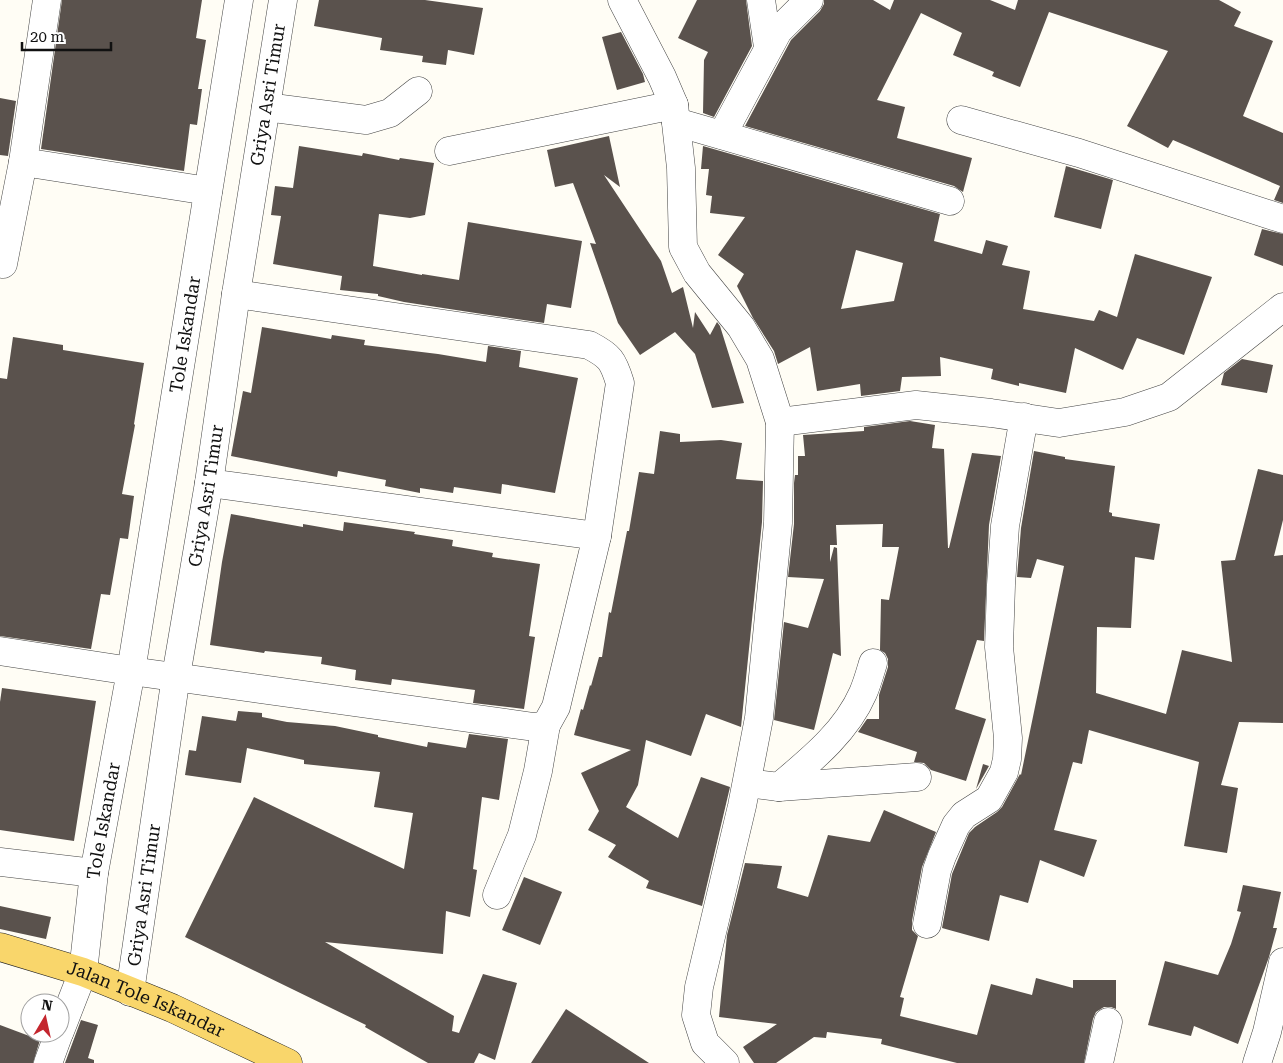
<svg xmlns="http://www.w3.org/2000/svg" width="1283" height="1063" font-family="'Roboto Serif',serif">
  <rect width="100%" height="100%" fill="#fffdf5"/>
  <g fill="#5a524d" fill-rule="evenodd">
    <path d="M 62,0 L 202,0 L 196,38 L 206,40 L 198,89 L 202,89 L 197,125 L 190,124 L 184,171 L 41,149 Z"/>
    <path d="M 319,0 L 425,0 L 483,8 L 474,55 L 448,50 L 446,65 L 422,62 L 423,56 L 380,50 L 382,38 L 314,26 Z"/>
    <path d="M 697,0 L 746,0 L 752,46 L 714,117 L 703,113 L 704,60 L 708,52 L 678,38 Z"/>
    <path d="M 824,0 L 873,0 L 890,10 L 894,0 L 990,0 L 1015,10 L 1018,0 L 1219,0 L 1241,12 L 1234,26 L 1273,41 L 1243,116 L 1283,133 L 1283,203 L 1274,200 L 1280,186 L 1173,140 L 1168,148 L 1127,126 L 1168,51 L 1049,12 L 1020,87 L 992,76 L 994,72 L 953,55 L 962,33 L 921,13 L 877,100 L 905,107 L 897,138 L 972,158 L 963,192 L 954,186 L 745,126 L 791,40 L 820,11 L 824,4 Z"/>
    <path d="M 621,32 L 643,74 L 645,82 L 617,90 L 602,37 Z"/>
    <path d="M 0,98 L 16,101 L 8,156 L 0,155 Z"/>
    <path d="M 609,136 L 620,187 L 604,175 L 661,261 L 672,293 L 683,287 L 693,328 L 695,312 L 710,335 L 717,322 L 720,326 L 744,403 L 712,408 L 695,354 L 675,332 L 640,355 L 618,323 L 590,243 L 596,244 L 573,183 L 555,187 L 547,150 Z"/>
    <path d="M 299,146 L 362,156 L 363,153 L 399,160 L 400,158 L 434,163 L 425,215 L 410,218 L 379,214 L 373,266 L 422,275 L 422,274 L 459,280 L 468,222 L 582,241 L 571,308 L 547,304 L 544,323 L 482,314 L 404,302 L 378,296 L 378,294 L 340,290 L 342,276 L 273,264 L 281,216 L 271,215 L 275,186 L 293,188 Z"/>
    <path d="M 703,146 L 940,214 L 934,241 L 982,254 L 986,240 L 1008,246 L 1002,265 L 1030,271 L 1023,309 L 1094,321 L 1099,310 L 1117,317 L 1135,254 L 1212,277 L 1184,355 L 1137,338 L 1123,370 L 1075,348 L 1066,393 L 1019,383 L 1019,386 L 991,379 L 993,369 L 940,357 L 941,376 L 902,377 L 900,391 L 861,396 L 860,384 L 817,391 L 810,347 L 778,364 L 774,351 L 753,318 L 737,286 L 744,274 L 718,255 L 745,217 L 710,213 L 712,196 L 706,195 L 709,169 L 701,169 ZM 856,250 L 903,263 L 894,301 L 841,309 Z"/>
    <path d="M 1066,166 L 1113,180 L 1101,229 L 1054,217 Z"/>
    <path d="M 1262,229 L 1283,234 L 1283,266 L 1254,255 Z"/>
    <path d="M 262,327 L 331,339 L 332,335 L 365,340 L 364,345 L 438,354 L 486,362 L 488,346 L 521,351 L 519,367 L 578,378 L 555,493 L 502,484 L 501,494 L 454,487 L 453,493 L 420,488 L 420,493 L 385,486 L 386,480 L 338,471 L 337,477 L 231,456 L 243,391 L 251,393 Z"/>
    <path d="M 13,337 L 63,345 L 63,350 L 144,363 L 134,424 L 135,425 L 122,494 L 134,496 L 128,539 L 120,538 L 110,595 L 101,594 L 91,649 L 0,636 L 0,378 L 7,379 Z"/>
    <path d="M 1242,359 L 1273,365 L 1267,393 L 1221,385 L 1224,373 Z"/>
    <path d="M 910,421 L 935,425 L 932,448 L 944,449 L 948,548 L 949,548 L 972,453 L 1001,456 L 989,525 L 984,641 L 977,640 L 955,709 L 986,719 L 966,781 L 931,770 L 924,763 L 914,762 L 917,752 L 858,732 L 867,719 L 879,719 L 879,695 L 888,667 L 888,659 L 885,653 L 880,650 L 881,599 L 889,600 L 899,547 L 882,547 L 883,524 L 836,525 L 837,545 L 830,545 L 830,562 L 834,547 L 837,548 L 841,656 L 833,653 L 814,730 L 774,720 L 784,622 L 808,628 L 824,579 L 788,577 L 794,524 L 794,483 L 795,475 L 798,475 L 798,456 L 805,456 L 803,435 L 864,431 L 864,427 Z"/>
    <path d="M 660,431 L 680,434 L 680,442 L 721,440 L 742,443 L 736,479 L 763,481 L 762,522 L 741,727 L 706,714 L 691,756 L 646,740 L 638,785 L 626,807 L 678,838 L 701,777 L 730,787 L 702,906 L 646,888 L 649,881 L 608,857 L 616,845 L 588,830 L 599,811 L 581,773 L 631,750 L 574,735 L 581,709 L 583,710 L 590,685 L 591,686 L 599,657 L 602,657 L 609,612 L 611,613 L 627,531 L 629,531 L 639,472 L 654,474 Z"/>
    <path d="M 1034,451 L 1065,457 L 1065,459 L 1115,466 L 1109,512 L 1112,513 L 1112,516 L 1160,524 L 1154,560 L 1135,557 L 1131,628 L 1097,627 L 1096,693 L 1166,714 L 1182,650 L 1232,662 L 1221,561 L 1235,560 L 1258,469 L 1283,475 L 1283,520 L 1274,556 L 1283,555 L 1283,723 L 1239,722 L 1221,785 L 1238,788 L 1227,853 L 1184,846 L 1199,762 L 1089,730 L 1082,764 L 1073,762 L 1054,830 L 1097,840 L 1084,877 L 1040,860 L 1028,903 L 1000,895 L 989,941 L 942,928 L 952,874 L 969,833 L 975,827 L 997,812 L 1002,807 L 1020,774 L 1021,775 L 1064,566 L 1037,559 L 1031,578 L 1017,577 L 1021,528 Z"/>
    <path d="M 231,514 L 303,527 L 303,524 L 343,531 L 344,522 L 415,532 L 414,534 L 453,540 L 452,546 L 493,553 L 492,557 L 540,564 L 529,636 L 535,637 L 524,709 L 473,703 L 475,690 L 392,679 L 391,685 L 355,680 L 356,670 L 321,664 L 322,657 L 265,651 L 264,653 L 210,645 L 222,562 Z"/>
    <path d="M 2,688 L 96,701 L 74,841 L 0,830 L 0,702 Z"/>
    <path d="M 238,711 L 262,713 L 262,717 L 287,722 L 335,726 L 378,735 L 378,737 L 427,747 L 428,742 L 466,748 L 469,734 L 508,739 L 499,800 L 482,797 L 473,869 L 477,870 L 470,917 L 446,911 L 443,954 L 325,942 L 454,1016 L 452,1031 L 459,1033 L 483,974 L 517,983 L 495,1060 L 479,1053 L 474,1063 L 428,1063 L 365,1027 L 366,1025 L 185,937 L 254,797 L 404,869 L 413,813 L 374,807 L 380,772 L 304,764 L 304,760 L 247,748 L 241,783 L 185,775 L 189,750 L 196,751 L 202,716 L 236,721 Z"/>
    <path d="M 983,764 L 989,766 L 976,789 Z"/>
    <path d="M 884,810 L 936,832 L 922,867 L 912,921 L 912,930 L 918,936 L 900,997 L 904,998 L 900,1016 L 977,1035 L 991,984 L 1032,995 L 1036,978 L 1073,988 L 1073,980 L 1116,980 L 1116,1009 L 1111,1007 L 1104,1007 L 1096,1012 L 1093,1019 L 1084,1063 L 957,1063 L 881,1044 L 882,1039 L 827,1032 L 826,1038 L 814,1037 L 776,1063 L 754,1063 L 743,1047 L 777,1024 L 719,1017 L 727,935 L 745,863 L 782,866 L 777,888 L 808,897 L 828,835 L 870,842 Z"/>
    <path d="M 524,877 L 562,892 L 540,945 L 502,930 Z"/>
    <path d="M 1243,885 L 1281,892 L 1273,928 L 1277,928 L 1269,957 L 1238,1044 L 1194,1026 L 1191,1036 L 1148,1025 L 1165,961 L 1218,975 L 1231,944 L 1241,912 L 1237,911 Z"/>
    <path d="M 0,906 L 51,917 L 46,939 L 0,929 Z"/>
    <path d="M 566,1009 L 649,1063 L 531,1063 Z"/>
    <path d="M 81,1020 L 98,1025 L 88,1058 L 94,1060 L 94,1063 L 65,1063 Z"/>
    <path d="M 0,1025 L 40,1040 L 33,1063 L 0,1063 Z"/>
  </g>
  <g fill="none" stroke-linecap="round" stroke-linejoin="round">
    <defs>
      <g id="minor">
        <path d="M 622,0 L 662,77 L 674,105 L 681,168 L 683,247 L 697,273 L 741,327 L 760,359 L 780,422 L 778,523 L 759,718 L 742,806 L 699,987 L 696,1015 L 705,1043 L 725,1063"/>
        <path d="M 761,0 L 768,47"/>
        <path d="M 266,107 L 366,120 L 390,113 L 418,91"/>
        <path d="M 961,120 L 1079,153 L 1283,219"/>
        <path d="M 676,122 L 950,201"/>
        <path d="M 722,135 L 778,31 L 809,0"/>
        <path d="M 449,151 L 674,105"/>
        <path d="M 23,162 L 208,191"/>
        <path d="M 0,263 L 3,264 L 23,162 L 47,0"/>
        <path d="M 236,294 L 589,345 C 610,356 613,360 620,383 L 597,536"/>
        <path d="M 780,422 L 916,405 L 991,413 L 1059,423 L 1125,412 L 1169,397 L 1283,307"/>
        <path d="M 0,651 L 131,671 L 534,727 L 546,725 L 556,707 L 597,536 L 209,483"/>
        <path d="M 747,783 L 779,787 L 917,777"/>
        <path d="M 779,787 C 811,760 846,732 863,693 C 867,684 870,673 873,663"/>
        <path d="M 0,862 L 94,873"/>
        <path d="M 497,895 L 522,835 L 538,771 L 546,725"/>
        <path d="M 927,924 L 937,870 L 942,856 L 956,825 L 964,815 L 989,799 L 1004,772 L 1007,759 L 1008,738 L 999,647 L 1001,585 L 1005,526 L 1024,417"/>
        <path id="s1" d="M 130,992 L 176,676 L 209,483 L 236,294 L 283,0"/>
        <path id="s2" d="M 60,1031 L 83,972 L 94,873 L 131,671 L 239,0"/>
        <path d="M 48,1063 L 59,1033"/>
        <path d="M 1099,1063 L 1108,1022"/>
        <path d="M 1257,1063 L 1267,1032 L 1283,962"/>
      </g>
      <g id="major">
        <path id="s3" d="M 0,947 L 83,972 L 172,1008 L 288,1063"/>
      </g>
    </defs>
    <use href="#minor" stroke="#444" stroke-width="29"/>
    <use href="#major" stroke="#222" stroke-width="29"/>
    <use href="#minor" stroke="#fff" stroke-width="28"/>
    <use href="#major" stroke="#f9d66b" stroke-width="28"/>
  </g>
  <g text-anchor="middle" stroke-width="5" stroke-linejoin="round" paint-order="stroke">
    <g font-size="18" fill="#111" stroke="#fff">
      <text dy="6" stroke="none"><textPath href="#s1" startOffset="908">Griya Asri Timur</textPath></text>
      <text dy="6" stroke="none"><textPath href="#s2" startOffset="709">Tole Iskandar</textPath></text>
      <text dy="6" stroke="none"><textPath href="#s1" startOffset="502">Griya Asri Timur</textPath></text>
      <text dy="6" stroke="none"><textPath href="#s2" startOffset="216">Tole Iskandar</textPath></text>
      <text dy="6" stroke="none"><textPath href="#s1" startOffset="98">Griya Asri Timur</textPath></text>
      <text dy="6" stroke="none"><textPath href="#s3" startOffset="155">Jalan Tole Iskandar</textPath></text>
    </g>
  </g>
  <g transform="translate(45 1018) rotate(9)"><circle r="24" fill="#ffffff" stroke="#a0a0a0"/>
  <path d="M0-4L9 19L0 12L-9 19Z" fill="#c4262e"/>
  <text y="-8" font-size="14" font-weight="bold" text-anchor="middle" fill="#111111">N</text>
  </g>
  <path d="M22 42v8h89v-8" fill="none" stroke="#111111" stroke-width="2.5"/>
  <text x="30" y="42" font-size="15" fill="#111111" stroke="#ffffff" stroke-width="4" paint-order="stroke">20 m</text>
</svg>
